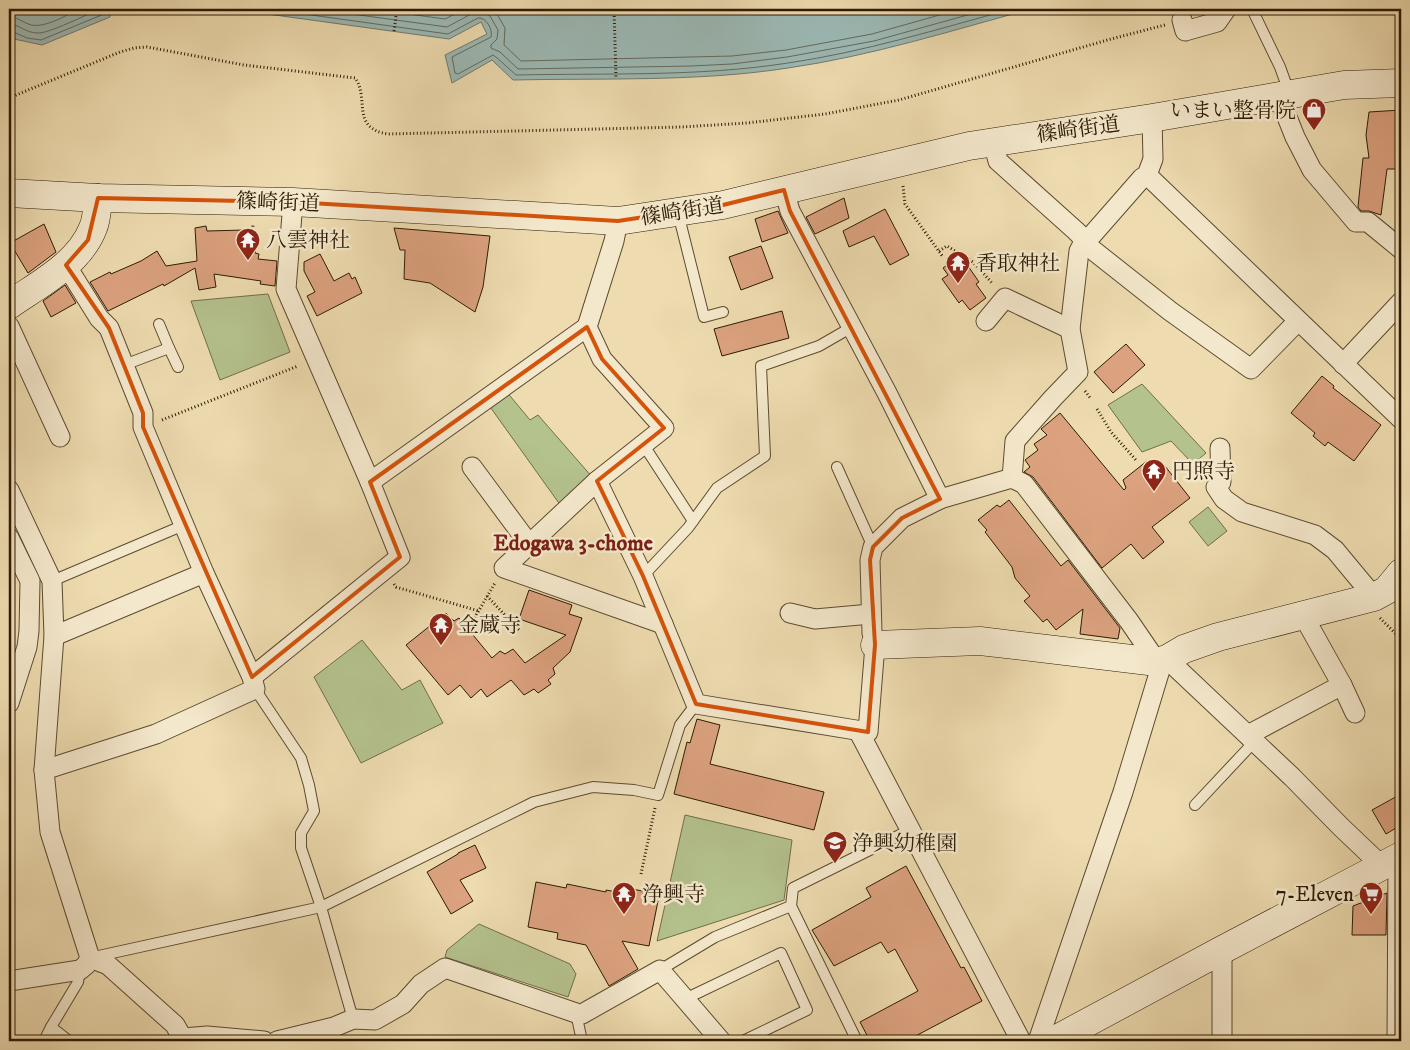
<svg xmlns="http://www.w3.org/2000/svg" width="1410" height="1050" font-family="'IM FELL DW Pica','Noto Serif JP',serif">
  <rect width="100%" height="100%" fill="#eedcb0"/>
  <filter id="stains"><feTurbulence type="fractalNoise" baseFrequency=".004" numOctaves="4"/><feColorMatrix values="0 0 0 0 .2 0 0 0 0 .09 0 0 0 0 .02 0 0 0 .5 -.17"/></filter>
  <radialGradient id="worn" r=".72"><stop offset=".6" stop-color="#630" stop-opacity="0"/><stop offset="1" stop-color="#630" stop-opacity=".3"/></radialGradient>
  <g fill="#b4c28e" stroke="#706e49">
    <path d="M 268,294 L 290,352 L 220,380 L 191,301 Z"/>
    <path d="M 1142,384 L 1206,453 L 1193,464 L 1171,441 L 1142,452 L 1108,405 Z"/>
    <path d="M 506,391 L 530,420 L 538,415 L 593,478 L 561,506 L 488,404 Z"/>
    <path d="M 1208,507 L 1227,531 L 1208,546 L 1189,522 Z"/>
    <path d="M 362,640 L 402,690 L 420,680 L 443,723 L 361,763 L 314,677 Z"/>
    <path d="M 685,815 L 792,840 L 784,900 L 657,941 Z"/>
    <path d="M 479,924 L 570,964 L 576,974 L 568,997 L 445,957 L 447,950 Z"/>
  </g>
  <g fill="#9cb9b5" stroke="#6f7a6e">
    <path d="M 9,9 L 111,9 L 110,17 L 42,45 L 14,39 L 9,32 Z"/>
    <path d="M 231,9 L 1031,9 C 950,31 871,56 788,68 C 698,82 604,78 513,80 L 492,60 L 452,83 L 445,55 L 487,34 L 481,22 L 449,39 Z"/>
  </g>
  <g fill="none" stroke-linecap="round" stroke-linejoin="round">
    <g stroke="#646a5c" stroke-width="1">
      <path d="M 268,9 L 448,34 L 478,18 C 486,17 493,29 491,37 L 452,57 L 455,73 L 458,74 L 493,55 L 496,57 L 516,75 C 606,73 698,77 788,63 C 864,52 938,29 1012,9"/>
      <path d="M 315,9 L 447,27 L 475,12 L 483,11 L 490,16 L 498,30 L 497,39 L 491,45 L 491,48 L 500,52 L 518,69 L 691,66 L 732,64 L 787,57 L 874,41 L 989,9"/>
      <path d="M 371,9 L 445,19 L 465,9"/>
      <path d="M 494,9 L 505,28 L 504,45 L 521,61 L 732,56 L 786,50 L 872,34 L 961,9"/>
      <path d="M 9,16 C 18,17 23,23 31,25 C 46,28 66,15 80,9"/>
      <path d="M 9,24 C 19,24 25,33 38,33 C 47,34 89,14 99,9"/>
      <path d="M 9,30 L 27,38 L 41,40 L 104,14 L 106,9"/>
    </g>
  </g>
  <g fill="#dca27f" stroke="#2c1b04">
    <path d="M 1401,110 L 1401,169 L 1387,169 L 1381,215 L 1369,211 L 1361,211 L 1358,207 L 1363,158 L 1369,158 L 1366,135 L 1369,112 Z"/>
    <path d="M 844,198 L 849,218 L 815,234 L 806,217 Z"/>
    <path d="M 885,209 L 909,255 L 890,265 L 874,236 L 849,247 L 843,231 Z"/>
    <path d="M 778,211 L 788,233 L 762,242 L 755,219 Z"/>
    <path d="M 44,224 L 56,252 L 28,273 L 10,243 Z"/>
    <path d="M 206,226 L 207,231 L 245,230 L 244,246 L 256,248 L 255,253 L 259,254 L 258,259 L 277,261 L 275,286 L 260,284 L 261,281 L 214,274 L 216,287 L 199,290 L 195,268 L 164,286 L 163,284 L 108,311 L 90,282 L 110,272 L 111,274 L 141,261 L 157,251 L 166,266 L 197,261 L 195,228 Z"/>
    <path d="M 394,228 L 490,236 L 483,287 L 475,312 L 430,283 L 404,279 L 405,250 L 400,250 Z"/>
    <path d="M 761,246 L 773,278 L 741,290 L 729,257 Z"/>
    <path d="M 320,254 L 334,281 L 349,273 L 352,279 L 355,277 L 362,293 L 317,316 L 307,296 L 315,292 L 304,271 L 304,262 Z"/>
    <path d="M 957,258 L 963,266 L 966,263 L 979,282 L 976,284 L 986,298 L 970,310 L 962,300 L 959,303 L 942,279 L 948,275 L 943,268 Z"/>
    <path d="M 65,285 L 76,303 L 51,317 L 43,301 Z"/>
    <path d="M 782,311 L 789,338 L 722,356 L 714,329 Z"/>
    <path d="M 1126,344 L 1145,365 L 1113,393 L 1094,372 Z"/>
    <path d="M 1322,376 L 1334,386 L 1333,388 L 1381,425 L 1354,461 L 1328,442 L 1325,446 L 1313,436 L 1315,433 L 1291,413 Z"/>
    <path d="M 1060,413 L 1124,490 L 1126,488 L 1123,480 L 1147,461 L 1152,468 L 1161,461 L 1190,498 L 1152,527 L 1164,542 L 1143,559 L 1131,544 L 1102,568 L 1033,477 L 1024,472 L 1030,467 L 1025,460 L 1038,450 L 1034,444 L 1047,435 L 1041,429 Z"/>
    <path d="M 1009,500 L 1061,566 L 1068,560 L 1120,628 L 1118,639 L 1080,634 L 1083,609 L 1056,630 L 1047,619 L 1043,622 L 1024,601 L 1030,596 L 1015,578 L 1012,567 L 985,532 L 987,530 L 978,520 L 997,505 L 1000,507 Z"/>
    <path d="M 529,590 L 572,605 L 569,614 L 582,618 L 570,652 L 553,668 L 555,674 L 548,680 L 551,684 L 538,693 L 534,689 L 524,695 L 511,680 L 487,697 L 481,689 L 471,698 L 460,685 L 448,695 L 406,645 L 446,613 L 454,621 L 459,618 L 492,658 L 500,651 L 505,654 L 513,649 L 525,663 L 566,635 L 519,619 Z"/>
    <path d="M 697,719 L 720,725 L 710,764 L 824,792 L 814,830 L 674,794 L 687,742 L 690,743 Z"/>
    <path d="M 1401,794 L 1401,825 L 1386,834 L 1372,810 Z"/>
    <path d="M 475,845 L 486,868 L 460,880 L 473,901 L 451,914 L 427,872 L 458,854 L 458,853 Z"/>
    <path d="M 906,866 L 961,968 L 964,967 L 982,1001 L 906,1041 L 870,1041 L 860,1022 L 918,991 L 895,949 L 888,953 L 881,942 L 834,966 L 812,930 L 871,897 L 866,888 Z"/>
    <path d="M 536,882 L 566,888 L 567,884 L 606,892 L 606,890 L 617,892 L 618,886 L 647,892 L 646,898 L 658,901 L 649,946 L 622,941 L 638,969 L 609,986 L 586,945 L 557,939 L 558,933 L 528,927 Z"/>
    <path d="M 1387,893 L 1386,935 L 1352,935 L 1353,906 Z"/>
  </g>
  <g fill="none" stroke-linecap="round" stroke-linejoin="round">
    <defs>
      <g id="lane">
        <path d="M 1252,9 L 1280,67 L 1289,92"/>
        <path d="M 678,213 L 704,317 L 723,312"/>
        <path d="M 159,324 L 169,348"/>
        <path d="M 124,365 L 169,348 L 178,367"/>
        <path d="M 643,444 L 693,521"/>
        <path d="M 837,467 L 873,547"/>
        <path d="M 643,576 L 688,528 L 717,488 L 765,456 L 761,366 L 819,346 L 852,327"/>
        <path d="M 52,581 L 184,525"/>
        <path d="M 255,689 L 301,758 L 309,785 L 314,811 L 301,833 L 301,848 L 321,907 L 353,1019"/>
        <path d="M 1195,805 L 1254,742"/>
        <path d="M 791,906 L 857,1041"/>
        <path d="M 94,957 L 321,907 L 534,802 L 593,787 L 634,790 L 658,795 L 680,725 L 696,704"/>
        <path d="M 660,970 L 715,937 L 791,906 L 793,888 L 912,829"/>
        <path d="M 685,999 L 781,953 L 807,1010 L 743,1041"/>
        <path d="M 576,1013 L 582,1041"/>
        <path d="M 51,1027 L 69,1041"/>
        <path d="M 44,1041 L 51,1027 L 78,982 L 80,970"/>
      </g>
      <g id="street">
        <path d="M 1182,20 L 1185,31 L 1217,22 L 1226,9"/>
        <path d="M 1279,97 L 1295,137 L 1312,170 L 1356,222 L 1368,222 L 1401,249"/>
        <path d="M 993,142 L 998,161 L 1076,231 L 1085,240 L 1089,247 L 1170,311 L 1251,369 L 1298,321"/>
        <path d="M 1147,175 L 1401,419"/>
        <path d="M 784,190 L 790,211 L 887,393 L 940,499"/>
        <path d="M 618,221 L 614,241 L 587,327 L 602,359 L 664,428 L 597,481 L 643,576 L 696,704 L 868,732 L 875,645 L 872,633 L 870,560 L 873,547 L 902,518 L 940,499 L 1012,478 L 1024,484 L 1129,621 L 1157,662"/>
        <path d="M 986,321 L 1005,298 L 1070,329"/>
        <path d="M 9,326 L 60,437"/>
        <path d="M 1343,364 L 1401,302"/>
        <path d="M 1220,448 L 1221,482 L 1216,487 L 1224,499 L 1242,512 L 1315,535 L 1335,550 L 1374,597"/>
        <path d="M 472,467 L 529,544"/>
        <path d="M 1012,478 L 1015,441 L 1053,398 L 1078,372 L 1070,329 L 1079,251 L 1085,240 L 1092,235 L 1142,178 L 1147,175 L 1153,159 L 1152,118"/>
        <path d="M 597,481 L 504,568 L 663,624"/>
        <path d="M 370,482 L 587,327"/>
        <path d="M 9,490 L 52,581 L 54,636 L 44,770 L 50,832 L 90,958 L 86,965 L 80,970 L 9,981"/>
        <path d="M 9,538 L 30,581 L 29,631 L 27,647 L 9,703"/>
        <path d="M 790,613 L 815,619 L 871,614"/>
        <path d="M 54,636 L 204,573"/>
        <path d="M 1167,659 L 1292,777 L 1341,827 L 1382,866"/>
        <path d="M 252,677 L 400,557 L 370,482 L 286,289 L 293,202"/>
        <path d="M 1342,685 L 1355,713"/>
        <path d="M 859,732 L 1021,1041"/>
        <path d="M 1248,735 L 1342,685 L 1304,617"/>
        <path d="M 44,770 L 156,734 L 255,689 L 252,677 L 204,573 L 143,427 L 143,413 L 109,328 L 99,318 L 66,265"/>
        <path d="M 90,958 L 108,965 L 175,1025 L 184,1041"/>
        <path d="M 183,1038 L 207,1036 L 264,1041"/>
        <path d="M 277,1041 L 334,1027 L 353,1019 L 375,1020 L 403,1004 L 421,984 L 445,968 L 576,1013 L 582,1014 L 660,970 L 721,1041"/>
        <path d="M 1038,1041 L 1123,792 L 1163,660"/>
        <path d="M 1222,1041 L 1222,950"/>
        <path d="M 1397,1041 L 1398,858"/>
      </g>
      <g id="secondary">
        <path d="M 9,193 L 98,198 L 293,202 L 618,221 L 723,205 L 969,146 L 1152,118 L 1344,85 L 1401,83"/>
        <path d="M 9,305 C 39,284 79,264 93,228 C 97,219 97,208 98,198"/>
        <path d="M 875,645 L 980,641 L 1157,662 L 1167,659 L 1184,649 L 1218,637 L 1374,597 L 1387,590 L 1401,573"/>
        <path d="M 1053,1041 L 1222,950 L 1401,856"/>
      </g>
    </defs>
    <use href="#lane" stroke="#5c4b2f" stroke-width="12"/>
    <use href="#street" stroke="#5c4b2f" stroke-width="21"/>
    <use href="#secondary" stroke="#2c1b04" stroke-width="29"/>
    <g stroke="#2c1b04" stroke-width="3" stroke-dasharray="1 2.5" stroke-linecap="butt">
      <path d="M 614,9 L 616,78"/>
      <path d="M 242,10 L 243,9"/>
      <path d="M 394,31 L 397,9"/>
      <path d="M 9,98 L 120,52 L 134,48 L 147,47 L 244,65 L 355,78 C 370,98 350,128 388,134 L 681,127 L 747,123 L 825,114 L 899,100 L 1111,39 L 1165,25"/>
      <path d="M 903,186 L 905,204 L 943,257"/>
      <path d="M 251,244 L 253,225"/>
      <path d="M 939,251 L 947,246 L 973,262 L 993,284"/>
      <path d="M 1085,391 L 1091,399"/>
      <path d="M 1097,409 L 1111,432 L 1136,460"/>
      <path d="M 162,420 L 298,366"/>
      <path d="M 394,584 L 396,587 L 479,611"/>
      <path d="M 487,596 L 519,630"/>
      <path d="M 1380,618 L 1401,639"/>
      <path d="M 471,624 L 495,583"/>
      <path d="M 641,874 L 655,808"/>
    </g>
    <use href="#lane" stroke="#f4e8cc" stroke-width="10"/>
    <use href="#street" stroke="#f4e8cc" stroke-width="19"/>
    <use href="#secondary" stroke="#f4e8cc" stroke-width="28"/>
  </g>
  <path fill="none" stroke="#d5530b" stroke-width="4" stroke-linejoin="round" d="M 784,190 L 790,211 L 940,499 L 902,518 L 873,547 L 870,560 L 875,645 L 868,732 L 696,704 L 643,576 L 597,481 L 664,428 L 602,359 L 587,327 L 370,482 L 400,557 L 252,677 L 143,427 L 143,413 L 109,328 L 66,265 L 88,240 L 98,198 L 293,202 L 618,221 L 723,205 Z"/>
  <defs>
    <symbol id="shop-pin" viewBox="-11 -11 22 30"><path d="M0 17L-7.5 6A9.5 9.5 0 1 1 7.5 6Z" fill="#8f2418" stroke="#f4e8cc"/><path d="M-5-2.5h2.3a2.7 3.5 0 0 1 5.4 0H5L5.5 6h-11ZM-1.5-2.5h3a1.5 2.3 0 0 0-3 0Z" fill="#fff"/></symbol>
    <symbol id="temple-pin" viewBox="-11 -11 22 30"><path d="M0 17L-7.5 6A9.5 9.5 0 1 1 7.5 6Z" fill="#8f2418" stroke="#f4e8cc"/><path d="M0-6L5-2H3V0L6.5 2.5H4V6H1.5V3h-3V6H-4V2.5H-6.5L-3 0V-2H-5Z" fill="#fff"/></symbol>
    <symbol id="school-pin" viewBox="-11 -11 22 30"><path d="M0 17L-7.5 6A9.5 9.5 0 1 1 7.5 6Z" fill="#8f2418" stroke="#f4e8cc"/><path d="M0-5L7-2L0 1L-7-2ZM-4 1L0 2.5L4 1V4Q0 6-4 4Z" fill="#fff"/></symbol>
    <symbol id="supermarket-pin" viewBox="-11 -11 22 30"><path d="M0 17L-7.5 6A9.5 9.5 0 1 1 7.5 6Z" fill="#8f2418" stroke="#f4e8cc"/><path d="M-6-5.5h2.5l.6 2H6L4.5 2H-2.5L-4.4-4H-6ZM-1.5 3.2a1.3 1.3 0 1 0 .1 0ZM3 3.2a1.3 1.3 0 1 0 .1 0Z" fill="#fff"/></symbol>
  </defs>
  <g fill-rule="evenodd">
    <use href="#shop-pin" x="1300" y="96" width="28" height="38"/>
    <use href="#temple-pin" x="234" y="226" width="28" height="38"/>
    <use href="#temple-pin" x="944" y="249" width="28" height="38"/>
    <use href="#temple-pin" x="1140" y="457" width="28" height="38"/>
    <use href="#temple-pin" x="427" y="611" width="28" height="38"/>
    <use href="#school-pin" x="821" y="829" width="28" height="38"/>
    <use href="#temple-pin" x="610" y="880" width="28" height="38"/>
    <use href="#supermarket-pin" x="1357" y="880" width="28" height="38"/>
  </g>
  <g text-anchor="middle" stroke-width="5" stroke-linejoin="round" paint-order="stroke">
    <g font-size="21" fill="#2c1b04" stroke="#f4e8cc" text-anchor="start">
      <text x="1296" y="117" text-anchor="end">いまい整骨院</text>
      <text x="266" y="247">八雲神社</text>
      <text x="976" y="270">香取神社</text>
      <text x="1172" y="478">円照寺</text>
      <text x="458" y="632">金蔵寺</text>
      <text x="852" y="850">浄興幼稚園</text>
      <text x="642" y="901">浄興寺</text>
      <text x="1354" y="901" text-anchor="end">7-Eleven</text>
    </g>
    <g font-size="21" fill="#2c1b04" stroke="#f4e8cc">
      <text transform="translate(1078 129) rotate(-8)" y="7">篠崎街道</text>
      <text transform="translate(278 202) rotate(2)" y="7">篠崎街道</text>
      <text transform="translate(682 211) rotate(-9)" y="7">篠崎街道</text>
    </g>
    <g font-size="22" font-weight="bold" fill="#7a1f14" stroke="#f4e8cc">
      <text x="573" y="550">Edogawa 3-chome</text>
    </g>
  </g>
  <rect width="1410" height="1050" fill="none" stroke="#eedcb0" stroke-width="30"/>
  <rect x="10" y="10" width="1390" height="1030" fill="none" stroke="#2c1b04" stroke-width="2.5"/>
  <rect x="15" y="15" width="1380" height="1020" fill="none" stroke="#2c1b04"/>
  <rect width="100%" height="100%" filter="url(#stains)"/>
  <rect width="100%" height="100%" fill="url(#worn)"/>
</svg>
